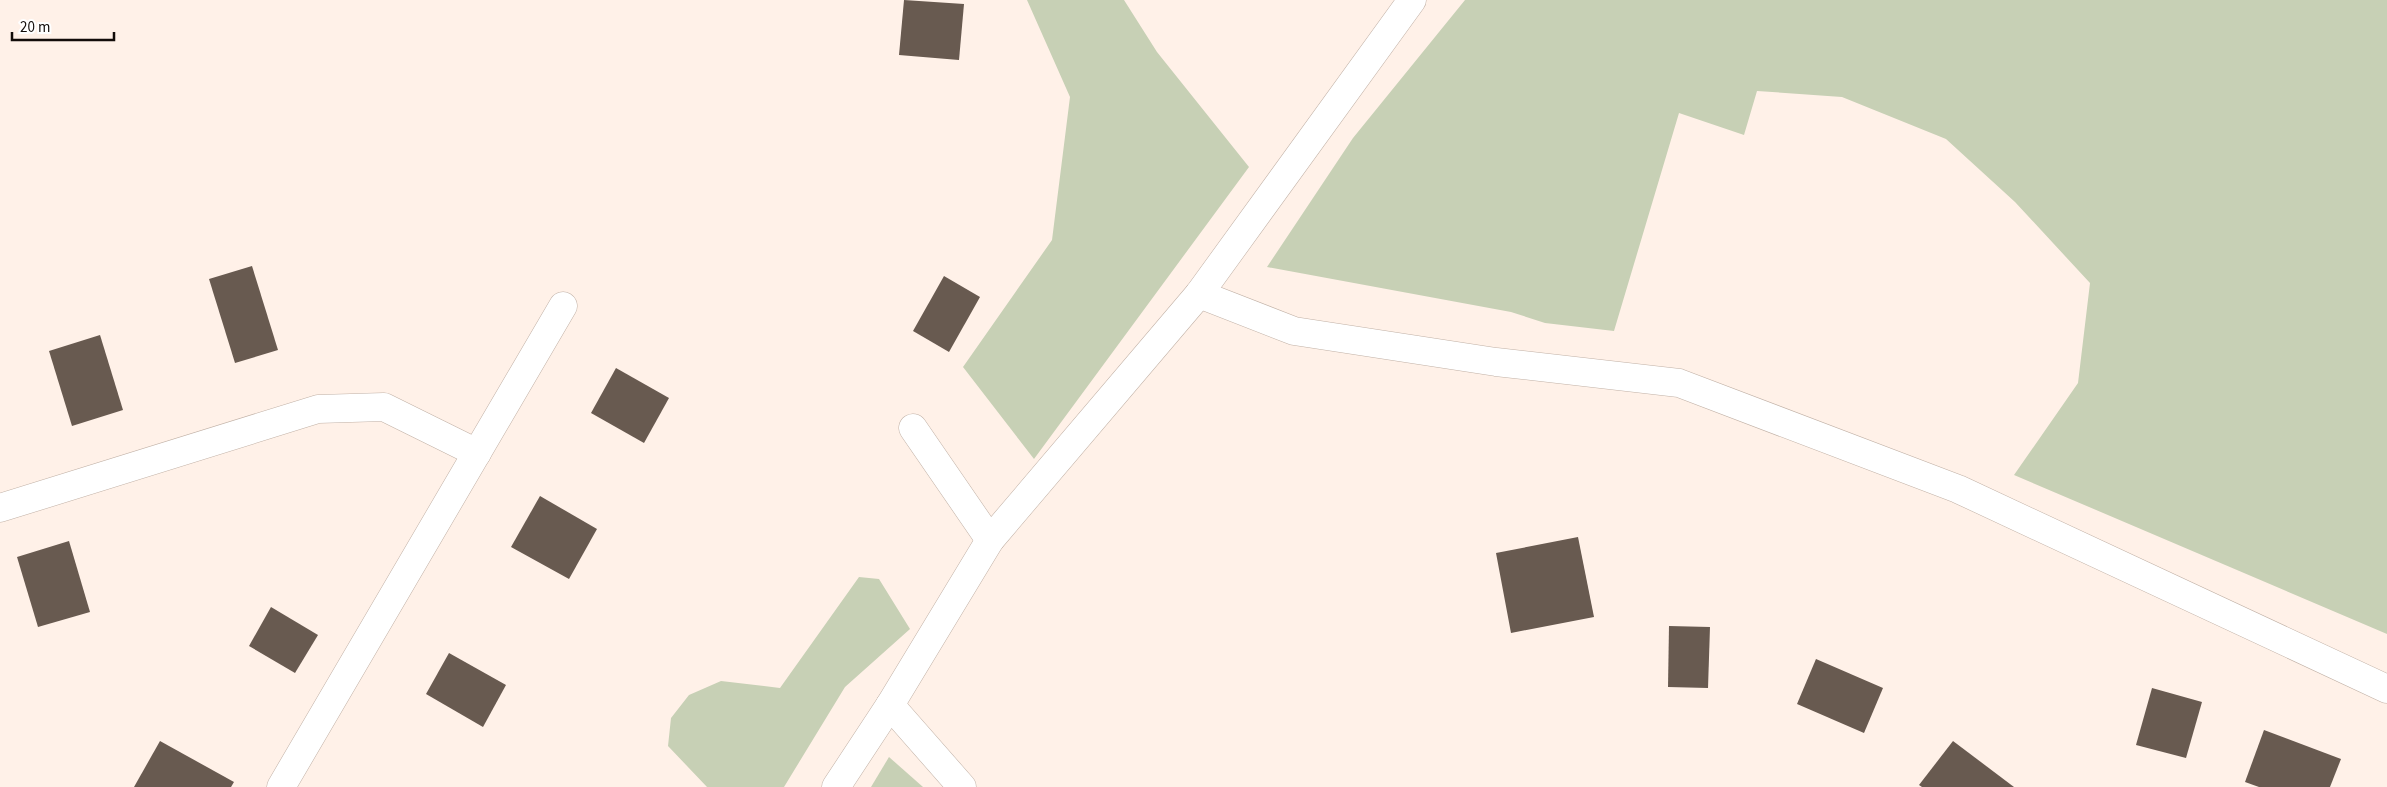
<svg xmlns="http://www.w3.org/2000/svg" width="2387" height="787" font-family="'Source Sans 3',sans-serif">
  <rect width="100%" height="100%" fill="#fff1e8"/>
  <g fill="#c7d0b5">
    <path d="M 1027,0 L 1124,0 L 1157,52 L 1249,167 L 1034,459 L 963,367 L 1052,240 L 1070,97 Z"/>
    <path d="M 1465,0 L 2387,0 L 2387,634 L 2014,475 L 2078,383 L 2090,283 L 2015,202 L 1946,139 L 1842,97 L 1757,91 L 1744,135 L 1679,113 L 1614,331 L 1545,323 L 1511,312 L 1267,267 L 1353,138 Z"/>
    <path d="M 859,577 L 879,579 L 910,629 L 845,687 L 784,787 L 707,787 L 668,746 L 671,718 L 689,695 L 721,681 L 780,688 Z"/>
    <path d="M 889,757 L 923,787 L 871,787 Z"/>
  </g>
  <g fill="#685a50">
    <path d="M 904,0 L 964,4 L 959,60 L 899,55 Z"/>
    <path d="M 252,266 L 278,350 L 235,363 L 209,279 Z"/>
    <path d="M 944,276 L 980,297 L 949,352 L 913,331 Z"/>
    <path d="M 100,335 L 123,410 L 72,426 L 49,351 Z"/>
    <path d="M 616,368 L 669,398 L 644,443 L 591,413 Z"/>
    <path d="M 540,496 L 597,529 L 569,579 L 511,547 Z"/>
    <path d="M 1578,537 L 1594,617 L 1511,633 L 1496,553 Z"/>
    <path d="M 69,541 L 90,612 L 38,627 L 17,557 Z"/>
    <path d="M 271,607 L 318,635 L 295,673 L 249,646 Z"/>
    <path d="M 1669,626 L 1710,627 L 1708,688 L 1668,687 Z"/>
    <path d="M 449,653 L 506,685 L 483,727 L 426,694 Z"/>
    <path d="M 1816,659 L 1883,688 L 1864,733 L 1797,704 Z"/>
    <path d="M 2152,688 L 2202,702 L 2186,758 L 2136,745 Z"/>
    <path d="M 2264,730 L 2341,759 L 2330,787 L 2259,787 L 2245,782 Z"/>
    <path d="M 160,741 L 234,782 L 231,787 L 134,787 Z"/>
    <path d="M 1953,741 L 2014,787 L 1922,787 L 1919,785 Z"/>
  </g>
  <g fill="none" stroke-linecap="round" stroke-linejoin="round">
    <defs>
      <g id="street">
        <path d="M 1199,294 L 1294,331 L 1496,362 L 1679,383 L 1958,489 L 2387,689"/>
        <path d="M 913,428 L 990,540"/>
        <path d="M 0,508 L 318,409 L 384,407 L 477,453"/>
        <path d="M 890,705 L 962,787"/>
        <path d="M 281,787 L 563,306"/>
      </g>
      <path id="secondary" d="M 836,787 L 890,705 L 990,540 L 1199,294 L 1412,0"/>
    </defs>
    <use href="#street" stroke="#c1b1a6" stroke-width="29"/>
    <use href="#secondary" stroke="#c1b1a6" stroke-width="29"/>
    <use href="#street" stroke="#fff" stroke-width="28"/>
    <use href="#secondary" stroke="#fff" stroke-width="28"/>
  </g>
  <path d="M12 32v8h102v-8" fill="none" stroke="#120c09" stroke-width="2.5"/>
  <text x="20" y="32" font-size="15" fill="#120c09" stroke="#ffffff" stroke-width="4" paint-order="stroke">20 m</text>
</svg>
